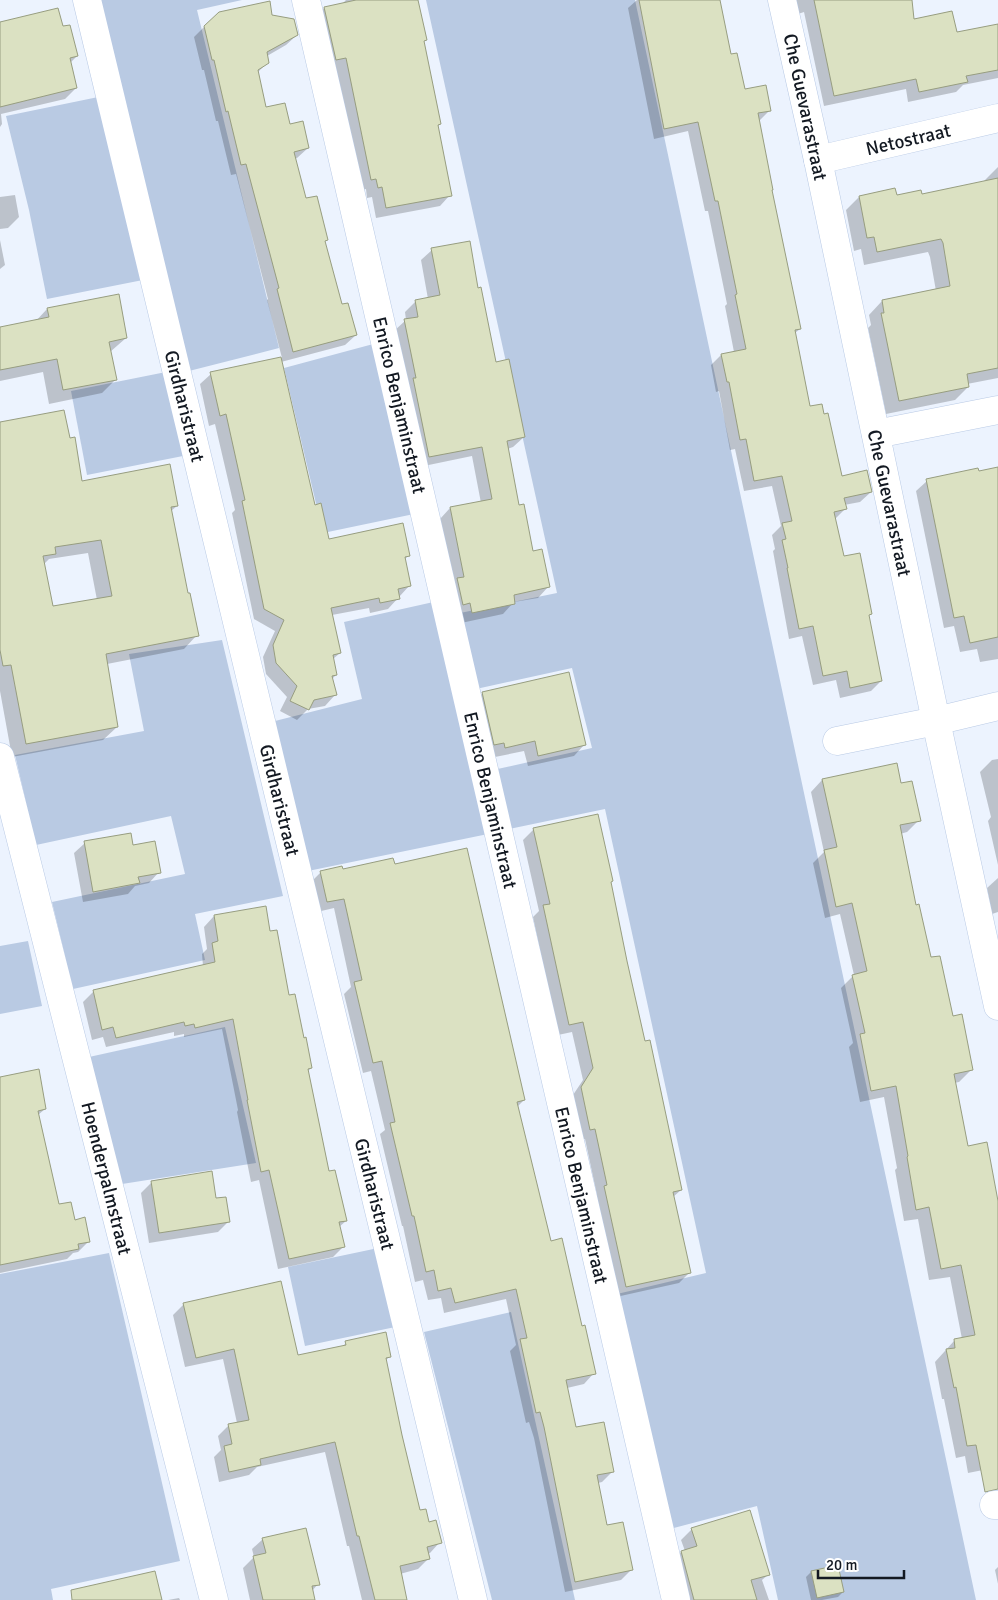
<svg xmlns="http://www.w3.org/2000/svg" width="998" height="1600" font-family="Signika,sans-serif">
  <rect width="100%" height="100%" fill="#ecf3fe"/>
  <g fill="#b9cae3">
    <path d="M 101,0 L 242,0 L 197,10 L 279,348 L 189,371 Z"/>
    <path d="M 426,0 L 635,0 L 976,1600 L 778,1600 L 757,1506 L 670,1529 L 617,1294 L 706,1273 L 605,809 L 505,830 L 493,770 L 592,748 L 572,668 L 476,689 L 460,613 L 557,593 Z"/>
    <path d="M 108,95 L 148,279 L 47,299 L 29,210 L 6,116 Z"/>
    <path d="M 377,343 L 414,514 L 323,533 L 284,368 Z"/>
    <path d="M 171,371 L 188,455 L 87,475 L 71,391 Z"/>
    <path d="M 438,601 L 488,834 L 308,871 L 275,721 L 362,699 L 344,622 Z"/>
    <path d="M 222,640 L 283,896 L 195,914 L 205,960 L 73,989 L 52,902 L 185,874 L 171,816 L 36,845 L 15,755 L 144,731 L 129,654 Z"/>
    <path d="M 28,941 L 42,1006 L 0,1014 L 0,946 Z"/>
    <path d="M 225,1027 L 256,1163 L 122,1184 L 89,1057 Z"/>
    <path d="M 383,1247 L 400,1326 L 305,1346 L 288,1267 Z"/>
    <path d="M 109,1253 L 180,1561 L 51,1589 L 53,1600 L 0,1600 L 0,1274 Z"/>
    <path d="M 511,1312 L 575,1600 L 492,1600 L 424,1332 Z"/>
  </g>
  <g fill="#0003" fill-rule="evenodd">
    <path d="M 346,0 L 417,0 L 426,40 L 423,42 L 440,124 L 437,127 L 450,195 L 440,206 L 376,218 L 372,197 L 367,198 L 366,189 L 361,190 L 314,19 L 324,8 L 343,3 Z"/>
    <path d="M 637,0 L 719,0 L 730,56 L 744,90 L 769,111 L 758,122 L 771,191 L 800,329 L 795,333 L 809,408 L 841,477 L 871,492 L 860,502 L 844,505 L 845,509 L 834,520 L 843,558 L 871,614 L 868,616 L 881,681 L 871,691 L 840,698 L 836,680 L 813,685 L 802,636 L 789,639 L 773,551 L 775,549 L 772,535 L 781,526 L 772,486 L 744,491 L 735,449 L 730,450 L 719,391 L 716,392 L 711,365 L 721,355 L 734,352 L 725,306 L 727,304 L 708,211 L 705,211 L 688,131 L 654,139 L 628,8 Z"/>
    <path d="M 795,0 L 879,0 L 885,26 L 956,34 L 998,25 L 998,78 L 963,85 L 956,92 L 908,102 L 906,89 L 824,106 L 804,12 L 798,14 Z"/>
    <path d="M 271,16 L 297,35 L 286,45 L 267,56 L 268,62 L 257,73 L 266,109 L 289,126 L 308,148 L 297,158 L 294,159 L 305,200 L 327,240 L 324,242 L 341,305 L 356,335 L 345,345 L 281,362 L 314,506 L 328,540 L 409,555 L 404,560 L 410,585 L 388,609 L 370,613 L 369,608 L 332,615 L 340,653 L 333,659 L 336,675 L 332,679 L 335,695 L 325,706 L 308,709 L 297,720 L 280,711 L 287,697 L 266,674 L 263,657 L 275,631 L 254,619 L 232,513 L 235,510 L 215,424 L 209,426 L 200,384 L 211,374 L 282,358 L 267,300 L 268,299 L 236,174 L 231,175 L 218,121 L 216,121 L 204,70 L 202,70 L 194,37 L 204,27 Z"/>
    <path d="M 0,23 L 62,28 L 77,56 L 70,63 L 76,88 L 65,99 L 1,114 L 2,124 L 0,127 Z"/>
    <path d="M 998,167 L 998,378 L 967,384 L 968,387 L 955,400 L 886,414 L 868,328 L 871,325 L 869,315 L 882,301 L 936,291 L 930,257 L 928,252 L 864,265 L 861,249 L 854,251 L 846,210 L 859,197 L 921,195 L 982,183 Z"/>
    <path d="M 15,195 L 19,217 L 8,228 L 0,229 L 0,197 Z"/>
    <path d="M 0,240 L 5,265 L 0,269 Z"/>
    <path d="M 432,250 L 477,289 L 495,363 L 524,437 L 513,447 L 507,449 L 518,507 L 532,552 L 548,587 L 538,598 L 514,602 L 503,614 L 461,623 L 440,519 L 450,508 L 481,503 L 472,456 L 419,467 L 394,331 L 406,320 L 405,312 L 416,301 L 428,299 L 421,260 Z"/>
    <path d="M 47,309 L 126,338 L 110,352 L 116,379 L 102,393 L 49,404 L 43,372 L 0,381 L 0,329 L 35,322 Z"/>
    <path d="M 0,423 L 81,482 L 177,506 L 171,511 L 187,594 L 197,635 L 184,649 L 107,664 L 117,727 L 103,740 L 12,757 L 0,691 ZM 88,553 L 97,600 L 52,607 L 44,564 L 49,559 Z"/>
    <path d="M 998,469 L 998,659 L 980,662 L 977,649 L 960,652 L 954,626 L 944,628 L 916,491 L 927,481 Z"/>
    <path d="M 483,693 L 584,745 L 574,756 L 528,766 L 524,751 L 495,757 L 472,703 Z"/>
    <path d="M 998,759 L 998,865 L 988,821 L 991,817 L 980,772 L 992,760 Z"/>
    <path d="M 822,780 L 900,784 L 919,820 L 907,832 L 900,834 L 915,906 L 930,959 L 971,1070 L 959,1082 L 954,1083 L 967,1147 L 998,1208 L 998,1467 L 968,1473 L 965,1456 L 956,1458 L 944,1399 L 942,1399 L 935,1362 L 954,1341 L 962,1339 L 950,1277 L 929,1280 L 918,1219 L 904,1221 L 895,1170 L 897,1168 L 884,1097 L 860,1102 L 849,1047 L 853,1043 L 841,988 L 854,975 L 840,914 L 825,918 L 813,863 L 824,852 L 811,792 Z"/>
    <path d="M 534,829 L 610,883 L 625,962 L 681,1190 L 673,1197 L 690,1272 L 679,1283 L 616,1297 L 594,1198 L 597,1195 L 585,1139 L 580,1140 L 571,1098 L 583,1080 L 572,1032 L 558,1035 L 533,917 L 539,911 L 523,840 Z"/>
    <path d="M 85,843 L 132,846 L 159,872 L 149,883 L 135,886 L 128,894 L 83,902 L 74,853 Z"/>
    <path d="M 321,872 L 524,1100 L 517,1107 L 550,1243 L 581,1327 L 594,1373 L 584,1384 L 567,1388 L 575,1429 L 612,1472 L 602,1482 L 598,1483 L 606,1526 L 631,1570 L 621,1580 L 565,1592 L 534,1438 L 529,1422 L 526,1423 L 510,1351 L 516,1345 L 506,1299 L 444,1313 L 441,1298 L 428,1300 L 423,1280 L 415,1282 L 403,1226 L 402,1226 L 380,1134 L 385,1130 L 371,1071 L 363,1073 L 344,994 L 351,987 L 334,908 L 317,912 L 310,883 Z"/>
    <path d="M 998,878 L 998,912 L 992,914 L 987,888 Z"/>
    <path d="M 214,916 L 269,933 L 311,1068 L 307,1072 L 328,1172 L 346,1221 L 339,1227 L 344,1246 L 333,1257 L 278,1269 L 259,1180 L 251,1182 L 237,1112 L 238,1110 L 222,1029 L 184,1037 L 184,1034 L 174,1036 L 174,1032 L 106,1047 L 103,1037 L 92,1040 L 83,1002 L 94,991 L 203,966 L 202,954 L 207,949 L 204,927 Z"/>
    <path d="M 0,1079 L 45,1109 L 38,1115 L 58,1206 L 74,1221 L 89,1241 L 78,1252 L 73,1253 L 67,1259 L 0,1273 Z"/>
    <path d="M 151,1183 L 215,1199 L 229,1221 L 218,1232 L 149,1243 L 141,1193 Z"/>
    <path d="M 184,1304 L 297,1357 L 341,1348 L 346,1343 L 390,1356 L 385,1361 L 419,1512 L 440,1542 L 430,1553 L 427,1554 L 428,1559 L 418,1569 L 400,1574 L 406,1600 L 362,1600 L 349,1546 L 347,1546 L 325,1452 L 257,1467 L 249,1475 L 219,1482 L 214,1457 L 221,1450 L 218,1436 L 229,1425 L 237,1423 L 223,1359 L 185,1367 L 173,1315 Z"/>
    <path d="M 692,1529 L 769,1574 L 762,1580 L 769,1600 L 680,1600 L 671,1563 L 681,1552 L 685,1551 L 681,1540 Z"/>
    <path d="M 263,1539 L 318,1584 L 312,1591 L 311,1600 L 250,1600 L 243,1568 L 254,1557 L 252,1549 Z"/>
    <path d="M 998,1567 L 998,1584 L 995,1570 Z"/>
    <path d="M 811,1572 L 843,1592 L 838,1597 L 822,1600 L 811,1600 L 806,1577 Z"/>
    <path d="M 179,1598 L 180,1600 L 168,1600 Z"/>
  </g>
  <g fill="#dbe1c2" stroke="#979d80" fill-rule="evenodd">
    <path d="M 356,0 L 418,0 L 427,40 L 424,41 L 441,124 L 438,125 L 452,196 L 386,208 L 382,187 L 378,188 L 376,179 L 371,180 L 346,58 L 336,60 L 324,7 Z"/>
    <path d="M 639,0 L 720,0 L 731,54 L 737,53 L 745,89 L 766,85 L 771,111 L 758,113 L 773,190 L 772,190 L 801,329 L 795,330 L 810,406 L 822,404 L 824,414 L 828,413 L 842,476 L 867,470 L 872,492 L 844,498 L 847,509 L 834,512 L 844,556 L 860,553 L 872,614 L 869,615 L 882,681 L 850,688 L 847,671 L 823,676 L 813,626 L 799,629 L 787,568 L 788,568 L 782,540 L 786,539 L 782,523 L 792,521 L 782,476 L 754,481 L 746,439 L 740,440 L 729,382 L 727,382 L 721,354 L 746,349 L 735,295 L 737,294 L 718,201 L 715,201 L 698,122 L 664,129 Z"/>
    <path d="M 814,0 L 912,0 L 914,19 L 952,11 L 957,32 L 998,24 L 998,70 L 966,76 L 968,82 L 919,92 L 916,79 L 834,96 Z"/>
    <path d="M 270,1 L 272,15 L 294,19 L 298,35 L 267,52 L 269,63 L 258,70 L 266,107 L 285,103 L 290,124 L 303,121 L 309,148 L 294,152 L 306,198 L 317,196 L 328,240 L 325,241 L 342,304 L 348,303 L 357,335 L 293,352 L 277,289 L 279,288 L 246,164 L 241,165 L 228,111 L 226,112 L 214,60 L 212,60 L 204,26 L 219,12 Z"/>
    <path d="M 58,8 L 63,26 L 70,25 L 78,56 L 70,58 L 77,88 L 0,107 L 0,22 Z"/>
    <path d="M 998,178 L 998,368 L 967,374 L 969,387 L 899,401 L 881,313 L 884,313 L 882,300 L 950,286 L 943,243 L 941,239 L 877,252 L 874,237 L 867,238 L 859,196 L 895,188 L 897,195 L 921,190 L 922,194 Z"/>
    <path d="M 470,241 L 478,288 L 481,287 L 496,362 L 509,359 L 525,437 L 507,441 L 519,505 L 524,504 L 533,551 L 542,549 L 550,587 L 514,595 L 515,604 L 472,613 L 470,603 L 463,605 L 457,578 L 464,577 L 450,507 L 492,499 L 482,447 L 429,457 L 413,378 L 416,378 L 404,319 L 418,317 L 415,300 L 440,295 L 431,248 Z"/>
    <path d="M 119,294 L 127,338 L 109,342 L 117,380 L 63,390 L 57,359 L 0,370 L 0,327 L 49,317 L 47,308 Z"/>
    <path d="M 281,357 L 315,505 L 321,503 L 329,539 L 403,523 L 410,556 L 405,557 L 411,586 L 398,589 L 400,599 L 380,603 L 379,598 L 331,608 L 341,653 L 333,655 L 337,675 L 332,676 L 337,695 L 314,700 L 309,710 L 290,701 L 297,686 L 276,663 L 273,645 L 284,620 L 264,609 L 242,501 L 245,500 L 226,414 L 220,416 L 210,372 Z"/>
    <path d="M 64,410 L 70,438 L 75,437 L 82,481 L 170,464 L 178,506 L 171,507 L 188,593 L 190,593 L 199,636 L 106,654 L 118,727 L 26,744 L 11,665 L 3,666 L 0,650 L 0,422 ZM 101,540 L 112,596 L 53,606 L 43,556 L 56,554 L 55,547 Z"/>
    <path d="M 998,467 L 998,637 L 970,643 L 964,616 L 954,618 L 926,479 L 978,468 L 979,471 Z"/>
    <path d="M 569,672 L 586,745 L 538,756 L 535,741 L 505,748 L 504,743 L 494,745 L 482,692 Z"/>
    <path d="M 897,763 L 901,783 L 912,781 L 921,821 L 900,825 L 916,905 L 919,904 L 931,957 L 940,956 L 953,1016 L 962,1014 L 973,1070 L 954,1074 L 968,1146 L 987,1142 L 998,1201 L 998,1489 L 985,1492 L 976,1445 L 967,1446 L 956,1387 L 954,1388 L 946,1349 L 955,1348 L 954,1339 L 975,1335 L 961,1265 L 941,1269 L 929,1207 L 916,1210 L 907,1157 L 908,1156 L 896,1086 L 871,1091 L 860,1034 L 865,1033 L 852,975 L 867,971 L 852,903 L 836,907 L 824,850 L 837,847 L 822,779 Z"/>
    <path d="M 598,814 L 613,881 L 611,882 L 627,961 L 645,1041 L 650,1040 L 682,1190 L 673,1192 L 691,1273 L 626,1287 L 604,1186 L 607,1185 L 595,1129 L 590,1130 L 581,1087 L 593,1068 L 583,1022 L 569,1025 L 543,905 L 550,904 L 533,828 Z"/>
    <path d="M 131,833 L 133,845 L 155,841 L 161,873 L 138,877 L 140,883 L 93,892 L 84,841 Z"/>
    <path d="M 467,848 L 525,1100 L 517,1102 L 551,1241 L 562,1238 L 582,1326 L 585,1325 L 596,1374 L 566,1380 L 576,1427 L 604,1422 L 614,1472 L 597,1475 L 607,1525 L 623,1522 L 633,1570 L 575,1582 L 544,1427 L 540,1412 L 536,1413 L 520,1339 L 527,1338 L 516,1289 L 455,1303 L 451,1288 L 438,1291 L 434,1270 L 426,1272 L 414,1216 L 412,1216 L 390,1123 L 395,1122 L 382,1061 L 373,1063 L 354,982 L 362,980 L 344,899 L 327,902 L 320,871 L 342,866 L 343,869 L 393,858 L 395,864 Z"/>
    <path d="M 266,906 L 270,931 L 277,930 L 289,995 L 295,994 L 304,1038 L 306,1037 L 312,1068 L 308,1069 L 329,1171 L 335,1170 L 347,1221 L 339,1222 L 345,1247 L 289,1259 L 269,1170 L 261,1172 L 247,1100 L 248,1100 L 233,1019 L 195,1028 L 194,1024 L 185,1026 L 184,1022 L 116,1038 L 113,1027 L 102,1030 L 93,990 L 215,962 L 212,943 L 218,941 L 214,915 Z"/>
    <path d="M 39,1069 L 46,1109 L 38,1111 L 59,1204 L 71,1202 L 75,1220 L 85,1217 L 90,1242 L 78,1244 L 79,1249 L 0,1265 L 0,1077 Z"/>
    <path d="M 212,1171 L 216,1198 L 226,1197 L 230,1222 L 159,1233 L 151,1181 Z"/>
    <path d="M 281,1281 L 298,1355 L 346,1345 L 345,1341 L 386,1332 L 391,1357 L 386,1358 L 402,1435 L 420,1510 L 426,1509 L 429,1522 L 436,1520 L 442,1543 L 427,1547 L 430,1559 L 400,1566 L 407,1600 L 375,1600 L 359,1536 L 357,1536 L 335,1442 L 260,1459 L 261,1465 L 229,1472 L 224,1446 L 232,1444 L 228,1424 L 249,1420 L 234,1349 L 196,1358 L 183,1303 Z"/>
    <path d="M 750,1510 L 770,1575 L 751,1580 L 757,1600 L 694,1600 L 681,1551 L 697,1546 L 691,1528 Z"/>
    <path d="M 306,1528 L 320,1585 L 312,1586 L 315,1600 L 263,1600 L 253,1556 L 266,1553 L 262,1538 Z"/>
    <path d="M 838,1565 L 844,1592 L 817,1598 L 811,1571 Z"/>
    <path d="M 155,1571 L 162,1600 L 72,1600 L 71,1590 Z"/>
  </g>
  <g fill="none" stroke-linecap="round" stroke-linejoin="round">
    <defs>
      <g id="minor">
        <path d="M 87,0 L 473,1600"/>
        <path d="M 306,0 L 676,1600"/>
        <path d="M 782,0 L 818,160 L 936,721 L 998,1006"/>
        <path d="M 818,160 L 998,118"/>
        <path d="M 876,434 L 998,410"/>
        <path d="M 837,741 L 936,721 L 998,706"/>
        <path d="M 0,757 L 214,1600"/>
        <path d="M 994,1505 L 998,1505"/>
      </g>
    </defs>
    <use href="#minor" stroke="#b9cae5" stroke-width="29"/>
    <use href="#minor" stroke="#fff" stroke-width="28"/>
  </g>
  <g text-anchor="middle" stroke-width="4" stroke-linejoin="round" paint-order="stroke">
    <g font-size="19" fill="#131922" stroke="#fff">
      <text transform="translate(806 107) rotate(78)" y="7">Che Guevarastraat</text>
      <text transform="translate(908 139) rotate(-13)" y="7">Netostraat</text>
      <text transform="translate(400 405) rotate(77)" y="7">Enrico Benjaminstraat</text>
      <text transform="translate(185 406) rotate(76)" y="7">Girdharistraat</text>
      <text transform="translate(890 503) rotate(78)" y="7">Che Guevarastraat</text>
      <text transform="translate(280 800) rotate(76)" y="7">Girdharistraat</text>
      <text transform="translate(491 800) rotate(77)" y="7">Enrico Benjaminstraat</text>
      <text transform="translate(107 1178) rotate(76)" y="7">Hoenderpalmstraat</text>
      <text transform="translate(375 1194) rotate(76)" y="7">Girdharistraat</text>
      <text transform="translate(582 1195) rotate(77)" y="7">Enrico Benjaminstraat</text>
    </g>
  </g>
  <path d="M818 1570v8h86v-8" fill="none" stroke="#131922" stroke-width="2.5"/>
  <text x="826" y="1570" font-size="15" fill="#131922" stroke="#ffffff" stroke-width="4" paint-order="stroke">20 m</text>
</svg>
